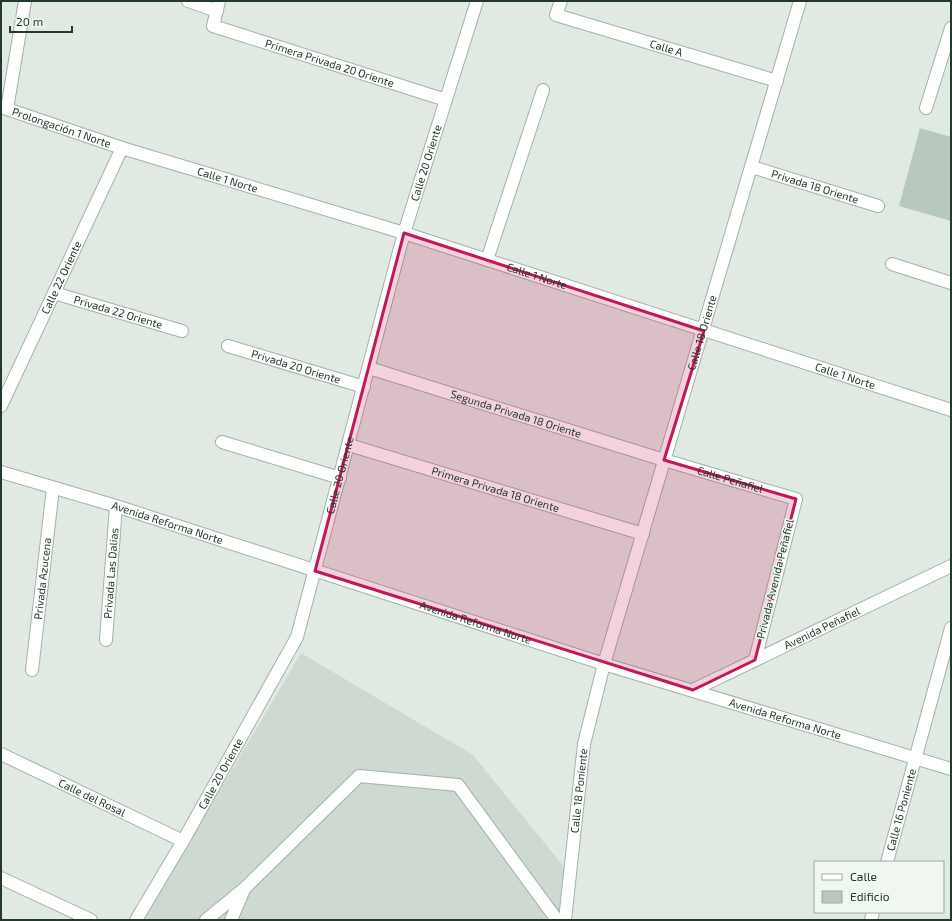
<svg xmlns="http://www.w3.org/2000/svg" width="952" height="921" font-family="'Exo 2',sans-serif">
  <rect width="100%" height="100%" fill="#e0eae2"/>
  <path fill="#cedad1" d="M 301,653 L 473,755 L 569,873 L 563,920 L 143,920 Z"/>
  <path fill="#b8c8bd" d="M 920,128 L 951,137 L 951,221 L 899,206 Z"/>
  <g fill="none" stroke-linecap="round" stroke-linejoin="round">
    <defs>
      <g id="service">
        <path d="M 206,920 L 244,889 L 359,776 L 458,785 L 557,920"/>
        <path d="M 231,920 L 243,892"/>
      </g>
      <g id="minor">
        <path d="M 188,1 L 217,11"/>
        <path id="s1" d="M 219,1 L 213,26 L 446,100"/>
        <path id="s2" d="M 561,1 L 556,15 L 777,81"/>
        <path id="s3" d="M 1,107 L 122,148 L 404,233 L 951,410"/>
        <path d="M 926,108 L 951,28"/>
        <path d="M 7,109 L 25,1"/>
        <path id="s4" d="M 752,167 L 878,206"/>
        <path d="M 487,260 L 543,90"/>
        <path d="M 892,264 L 951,283"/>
        <path id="s5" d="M 54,293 L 182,331"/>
        <path id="s6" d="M 228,346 L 364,387"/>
        <path id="s7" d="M 369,368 L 664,460 L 796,499 L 755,660"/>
        <path id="s8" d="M 1,406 L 122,148"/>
        <path d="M 222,442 L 340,478"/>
        <path id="s9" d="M 349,445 L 643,534"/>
        <path id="s10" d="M 106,640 L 116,506"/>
        <path id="s11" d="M 32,670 L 53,488"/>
        <path id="s12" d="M 693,690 L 951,566"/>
        <path id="s13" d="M 1,754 L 183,841"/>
        <path id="s14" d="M 887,862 L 951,628"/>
        <path d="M 1,878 L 91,920"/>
        <path id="s15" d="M 136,920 L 183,841 L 297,637 L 404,233 L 477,1"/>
        <path id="s16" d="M 565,920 L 584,744 L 604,664 L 800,1"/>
        <path d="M 871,920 L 873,912"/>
      </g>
      <g id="tertiary">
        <path id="s17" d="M 1,472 L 116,506 L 604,664 L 951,769"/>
      </g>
    </defs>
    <use href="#service" stroke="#a3b2a7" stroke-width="14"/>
    <use href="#minor" stroke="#a3b2a7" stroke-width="14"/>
    <use href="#tertiary" stroke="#a3b2a7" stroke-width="14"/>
    <use href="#service" stroke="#fff" stroke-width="12"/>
    <use href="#minor" stroke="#fff" stroke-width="12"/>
    <use href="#tertiary" stroke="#fff" stroke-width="12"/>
  </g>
  <path fill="#c2185b" fill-opacity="0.2" stroke="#c2185b" stroke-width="3" stroke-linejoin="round" d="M 404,233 L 704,331 L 664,460 L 796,499 L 755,660 L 693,690 L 315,571 Z"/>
  <g text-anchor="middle" stroke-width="3" stroke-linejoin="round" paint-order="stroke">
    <g font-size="11" fill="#213a2b" stroke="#f0f7f1">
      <text dy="4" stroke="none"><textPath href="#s2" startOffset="130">Calle A</textPath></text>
      <text dy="4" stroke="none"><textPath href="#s1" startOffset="148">Primera Privada 20 Oriente</textPath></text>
      <text dy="4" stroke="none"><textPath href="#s3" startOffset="64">Prolongación 1 Norte</textPath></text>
      <text dy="4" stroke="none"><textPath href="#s15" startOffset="817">Calle 20 Oriente</textPath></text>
      <text dy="4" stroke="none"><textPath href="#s3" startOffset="238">Calle 1 Norte</textPath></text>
      <text dy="4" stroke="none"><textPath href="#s4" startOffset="66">Privada 18 Oriente</textPath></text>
      <text dy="4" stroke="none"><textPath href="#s3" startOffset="562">Calle 1 Norte</textPath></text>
      <text dy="4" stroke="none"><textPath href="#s8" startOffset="142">Calle 22 Oriente</textPath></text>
      <text dy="4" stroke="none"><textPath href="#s5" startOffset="67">Privada 22 Oriente</textPath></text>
      <text dy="4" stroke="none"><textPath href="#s16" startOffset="605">Calle 18 Oriente</textPath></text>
      <text dy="4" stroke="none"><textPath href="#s6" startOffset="71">Privada 20 Oriente</textPath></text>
      <text dy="4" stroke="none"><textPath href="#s3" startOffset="886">Calle 1 Norte</textPath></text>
      <text dy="4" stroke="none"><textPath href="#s7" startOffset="154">Segunda Privada 18 Oriente</textPath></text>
      <text dy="4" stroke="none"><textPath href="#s15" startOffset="493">Calle 20 Oriente</textPath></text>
      <text dy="4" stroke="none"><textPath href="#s7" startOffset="378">Calle Peñafiel</textPath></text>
      <text dy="4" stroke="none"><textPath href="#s9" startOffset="153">Primera Privada 18 Oriente</textPath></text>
      <text dy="4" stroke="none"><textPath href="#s17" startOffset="174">Avenida Reforma Norte</textPath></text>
      <text dy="4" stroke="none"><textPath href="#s10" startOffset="67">Privada Las Dalias</textPath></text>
      <text dy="4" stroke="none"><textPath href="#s11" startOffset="92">Privada Azucena</textPath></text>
      <text transform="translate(775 579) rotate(-76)" y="4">Privada Avenida Peñafiel</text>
      <text dy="4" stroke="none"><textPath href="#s17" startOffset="498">Avenida Reforma Norte</textPath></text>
      <text dy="4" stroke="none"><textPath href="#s12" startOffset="143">Avenida Peñafiel</textPath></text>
      <text dy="4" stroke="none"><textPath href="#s17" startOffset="822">Avenida Reforma Norte</textPath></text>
      <text dy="4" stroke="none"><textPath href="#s15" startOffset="169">Calle 20 Oriente</textPath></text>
      <text dy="4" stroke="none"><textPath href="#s16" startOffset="130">Calle 18 Poniente</textPath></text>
      <text dy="4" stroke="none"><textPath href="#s13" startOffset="101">Calle del Rosal</textPath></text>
      <text dy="4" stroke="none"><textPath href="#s14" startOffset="54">Calle 16 Poniente</textPath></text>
    </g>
  </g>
  <rect width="952" height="921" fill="none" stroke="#213a2b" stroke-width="4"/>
  <rect x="814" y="861" width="130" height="52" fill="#f0f7f1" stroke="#9daba2"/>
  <rect x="822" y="874" width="20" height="6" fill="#ffffff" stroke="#9daba2"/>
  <text x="850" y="881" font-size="12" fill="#213a2b">Calle</text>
  <rect x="822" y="891" width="20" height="12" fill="#b8c8bd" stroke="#9daba2"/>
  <text x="850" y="901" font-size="12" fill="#213a2b">Edificio</text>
  <path d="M10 26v6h62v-6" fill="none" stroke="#213a2b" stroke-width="2"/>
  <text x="16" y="26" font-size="12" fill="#213a2b" stroke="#f0f7f1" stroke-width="3" paint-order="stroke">20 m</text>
</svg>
